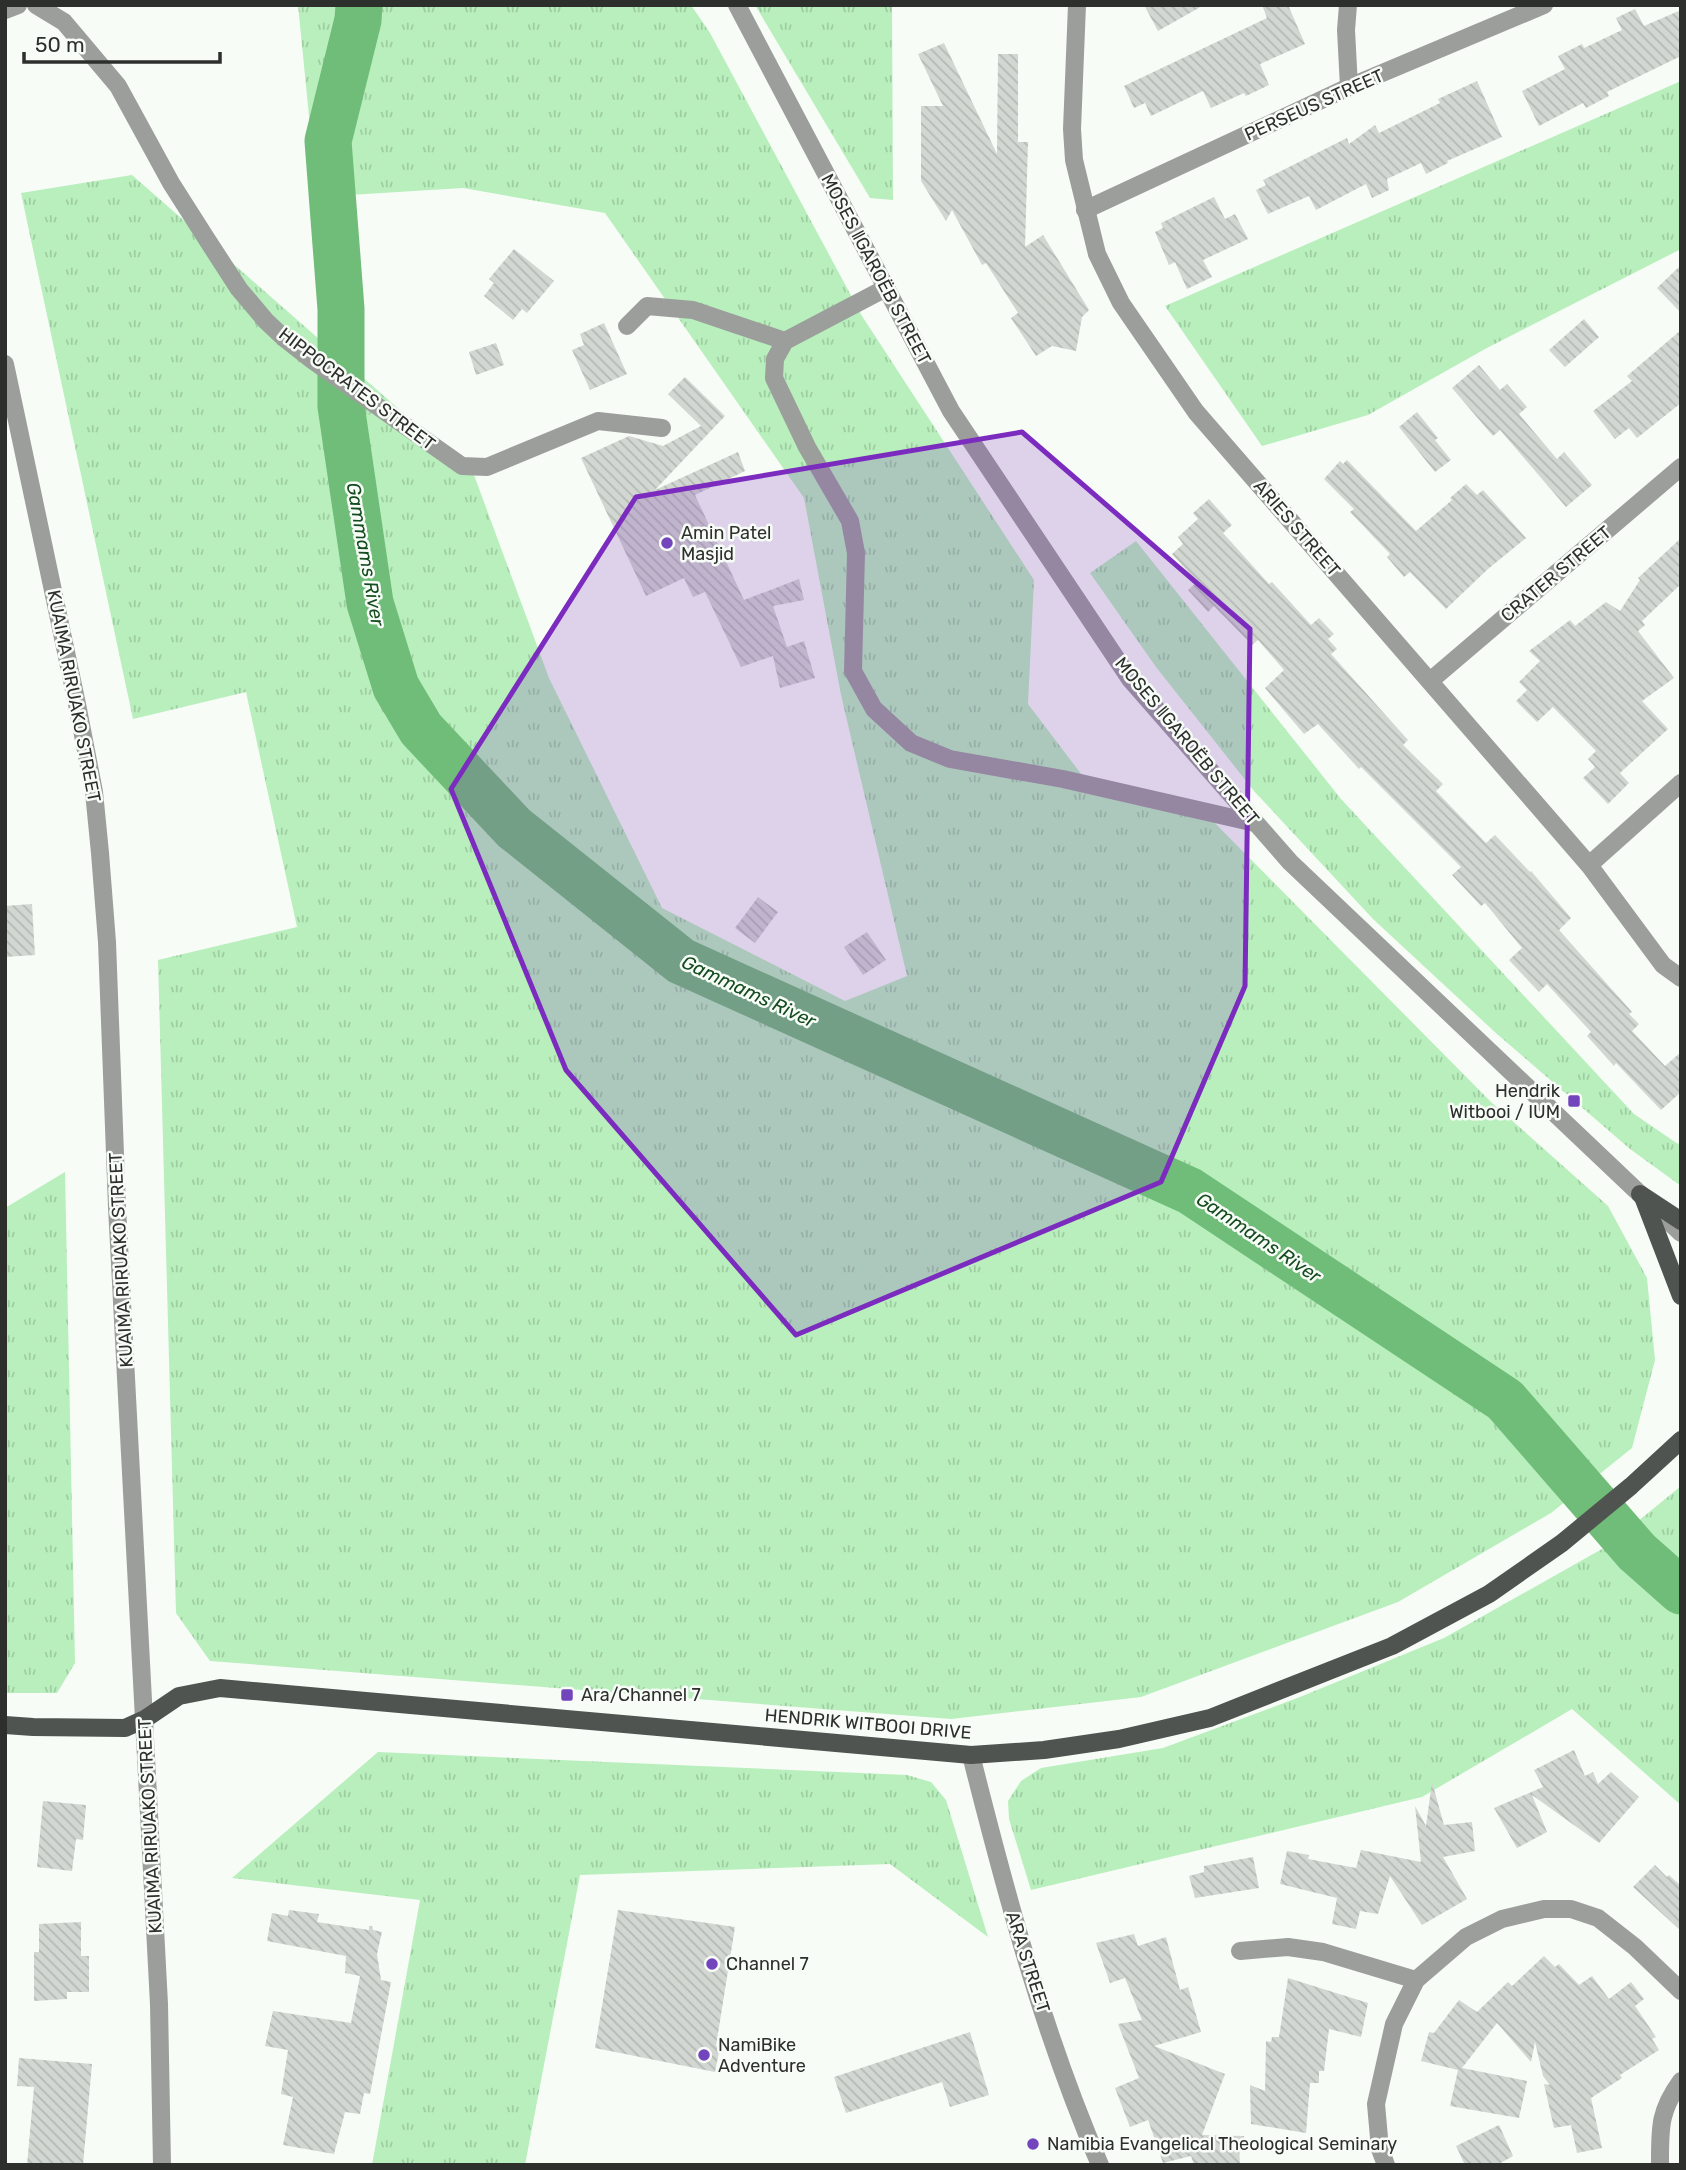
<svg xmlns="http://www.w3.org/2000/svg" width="1686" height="2170" font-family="Rubik,sans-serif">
  <defs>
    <pattern id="grass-tufts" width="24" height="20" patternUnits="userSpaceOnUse" patternTransform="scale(1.75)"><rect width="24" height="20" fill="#b8efbc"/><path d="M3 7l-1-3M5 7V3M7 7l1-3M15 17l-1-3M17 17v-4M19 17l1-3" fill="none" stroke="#9ecda2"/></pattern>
    <pattern id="building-back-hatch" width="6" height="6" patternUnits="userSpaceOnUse" patternTransform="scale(1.75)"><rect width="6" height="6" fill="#d2d7d2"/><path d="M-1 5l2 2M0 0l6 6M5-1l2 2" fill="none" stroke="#b5b9b5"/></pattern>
  </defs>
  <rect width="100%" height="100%" fill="#f7fcf7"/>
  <g fill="url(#grass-tufts)">
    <path d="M 298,5 L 691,5 L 710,33 L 862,316 L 1034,580 L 1028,704 L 1085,779 L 1200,808 L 1491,1102 L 1608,1206 L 1647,1278 L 1655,1360 L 1632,1448 L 1551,1513 L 1398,1602 L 1141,1697 L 951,1719 L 210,1661 L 176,1613 L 158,960 L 297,927 L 246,692 L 133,719 L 21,193 L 132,175 L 474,475 L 549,678 L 662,908 L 845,1001 L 907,976 L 841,695 L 804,498 L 605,213 L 463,188 L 317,197 Z"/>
    <path d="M 755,5 L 892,5 L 893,200 L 870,198 Z"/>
    <path d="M 1681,81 L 1681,249 L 1485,349 L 1368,415 L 1262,446 L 1165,306 Z"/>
    <path d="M 1136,541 L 1341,799 L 1634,1114 L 1678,1144 L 1681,1139 L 1681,1186 L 1630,1149 L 1497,1034 L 1373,919 L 1254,791 L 1156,667 L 1090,573 Z"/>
    <path d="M 65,1172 L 75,1663 L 57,1693 L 5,1693 L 5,1208 Z"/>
    <path d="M 1681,1486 L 1681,1805 L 1572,1709 L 1422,1797 L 1031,1890 L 1009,1819 L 1008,1801 L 1021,1781 L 1041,1768 L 1163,1748 L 1300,1697 L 1444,1638 L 1609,1545 Z"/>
    <path d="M 378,1752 L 907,1775 L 931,1782 L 946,1800 L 988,1937 L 890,1864 L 580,1875 L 525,2165 L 372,2165 L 420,1900 L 232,1878 Z"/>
  </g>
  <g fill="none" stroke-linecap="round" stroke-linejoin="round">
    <path stroke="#70bc79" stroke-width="47" d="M 359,5 L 358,20 L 328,141 L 341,309 L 341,406 L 370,603 L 396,687 L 421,729 L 514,828 L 681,961 L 1190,1191 L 1505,1400 L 1637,1552 L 1681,1591"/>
  </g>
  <g fill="url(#building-back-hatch)">
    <path d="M 1144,5 L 1204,5 L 1158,31 Z"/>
    <path d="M 1262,5 L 1288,5 L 1305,44 L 1260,64 L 1269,85 L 1246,96 L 1244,93 L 1211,108 L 1203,91 L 1151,116 L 1145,103 L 1134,108 L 1124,86 L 1267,18 Z"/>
    <path d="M 1635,9 L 1644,26 L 1681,10 L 1681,56 L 1607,92 L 1609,96 L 1586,108 L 1583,103 L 1539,126 L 1522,91 L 1565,69 L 1558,56 L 1582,44 L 1584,48 L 1622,30 L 1616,18 Z"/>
    <path d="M 944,43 L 997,154 L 998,54 L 1018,54 L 1018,142 L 1028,142 L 1025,247 L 1043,235 L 1089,310 L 1082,317 L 1076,351 L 1052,346 L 1036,356 L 1011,318 L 1018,313 L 986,263 L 982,265 L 952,210 L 946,221 L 921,181 L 921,106 L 943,106 L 918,54 Z"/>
    <path d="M 1477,81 L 1502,137 L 1447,161 L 1448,163 L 1426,174 L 1421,163 L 1387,179 L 1389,190 L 1372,198 L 1366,184 L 1316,210 L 1309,196 L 1268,214 L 1256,190 L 1266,185 L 1263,180 L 1347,138 L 1349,144 L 1375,125 L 1379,133 L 1440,103 L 1438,99 Z"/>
    <path d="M 1214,197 L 1225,219 L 1235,214 L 1248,239 L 1203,260 L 1212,277 L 1187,289 L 1175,262 L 1169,265 L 1155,232 L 1163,228 L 1161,223 Z"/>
    <path d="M 514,249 L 554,281 L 527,313 L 522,309 L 513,320 L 484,296 L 494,283 L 489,279 Z"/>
    <path d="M 1681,265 L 1681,313 L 1657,288 Z"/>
    <path d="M 1584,319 L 1599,337 L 1565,367 L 1549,350 Z"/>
    <path d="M 604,323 L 627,374 L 590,390 L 572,350 L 584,345 L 580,334 Z"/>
    <path d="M 1681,330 L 1681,403 L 1637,438 L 1629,428 L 1615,439 L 1593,411 L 1632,381 L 1627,376 Z"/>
    <path d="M 496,343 L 504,365 L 476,375 L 469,352 Z"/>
    <path d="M 1479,365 L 1500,390 L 1507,384 L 1527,407 L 1519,414 L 1557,459 L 1564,452 L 1592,485 L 1566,507 L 1500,430 L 1493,436 L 1452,388 Z"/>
    <path d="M 685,377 L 725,416 L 655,490 L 738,452 L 745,471 L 695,495 L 744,600 L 799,579 L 804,600 L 773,606 L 787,647 L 804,641 L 815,678 L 780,688 L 773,656 L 741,667 L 705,592 L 693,597 L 684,578 L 646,596 L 581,458 L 629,436 L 663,446 L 701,426 L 668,394 Z"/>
    <path d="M 1417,412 L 1438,438 L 1435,440 L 1451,460 L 1435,472 L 1399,427 Z"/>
    <path d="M 1347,460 L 1416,531 L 1452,500 L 1450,498 L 1466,484 L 1477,495 L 1483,490 L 1526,538 L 1488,569 L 1446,609 L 1410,572 L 1404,577 L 1387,557 L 1390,554 L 1350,512 L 1354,509 L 1324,479 L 1340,461 L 1343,464 Z"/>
    <path d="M 1209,499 L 1232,525 L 1223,533 L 1269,584 L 1272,582 L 1311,625 L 1319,618 L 1334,634 L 1328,639 L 1337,649 L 1331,654 L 1408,740 L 1403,745 L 1443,784 L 1436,791 L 1486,843 L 1495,835 L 1530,872 L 1531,871 L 1571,918 L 1559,930 L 1632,1012 L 1629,1014 L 1639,1024 L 1632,1031 L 1665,1066 L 1681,1052 L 1681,1092 L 1661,1110 L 1616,1063 L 1614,1066 L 1587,1036 L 1591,1032 L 1547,984 L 1539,992 L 1509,960 L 1522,948 L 1485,903 L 1481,906 L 1452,875 L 1461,867 L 1361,767 L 1359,769 L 1318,724 L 1304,734 L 1265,688 L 1284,670 L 1258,640 L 1252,645 L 1214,606 L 1208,612 L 1188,590 L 1197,582 L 1172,554 L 1183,544 L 1178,537 L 1198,519 L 1193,513 Z"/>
    <path d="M 1681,538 L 1681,584 L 1642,621 L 1645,625 L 1638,631 L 1674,678 L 1642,701 L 1668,729 L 1620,773 L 1629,783 L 1608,804 L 1583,778 L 1595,767 L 1588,759 L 1596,751 L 1553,707 L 1537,722 L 1516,701 L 1527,690 L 1519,682 L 1540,661 L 1529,651 L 1570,620 L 1575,626 L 1606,602 L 1620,611 L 1640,580 L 1638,578 Z"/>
    <path d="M 758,897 L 778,912 L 755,943 L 735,928 Z"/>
    <path d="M 32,904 L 35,955 L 5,957 L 5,906 Z"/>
    <path d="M 867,932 L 886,960 L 863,975 L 844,947 Z"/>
    <path d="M 1574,1750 L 1585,1776 L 1593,1772 L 1598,1784 L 1611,1772 L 1639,1797 L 1599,1843 L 1532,1795 L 1547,1832 L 1517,1848 L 1494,1808 L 1543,1787 L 1534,1770 Z"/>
    <path d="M 1432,1782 L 1444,1825 L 1472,1822 L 1475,1851 L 1443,1857 L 1467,1899 L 1422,1925 L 1390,1876 L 1378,1914 L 1360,1911 L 1356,1929 L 1332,1924 L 1337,1898 L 1280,1884 L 1287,1851 L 1309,1855 L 1308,1859 L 1356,1868 L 1361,1850 L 1421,1862 L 1415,1806 L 1426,1826 Z"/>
    <path d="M 43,1801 L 86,1805 L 83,1840 L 76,1839 L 72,1871 L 37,1867 Z"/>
    <path d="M 1253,1857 L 1259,1888 L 1195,1898 L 1189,1876 L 1204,1872 L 1204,1866 Z"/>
    <path d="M 1655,1865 L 1667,1877 L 1669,1875 L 1681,1886 L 1681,1931 L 1633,1887 Z"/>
    <path d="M 289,1910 L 319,1914 L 317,1922 L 369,1930 L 369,1926 L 372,1926 L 373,1930 L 382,1932 L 377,1954 L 381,1980 L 391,1982 L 370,2094 L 364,2093 L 360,2114 L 345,2112 L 334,2154 L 283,2145 L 293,2097 L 281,2094 L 288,2050 L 265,2046 L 273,2011 L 351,2023 L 360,1976 L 345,1973 L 346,1956 L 267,1941 L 272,1913 L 288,1916 Z"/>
    <path d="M 618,1910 L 735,1927 L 716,2046 L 720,2047 L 715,2072 L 595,2048 Z"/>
    <path d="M 81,1922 L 81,1956 L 89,1956 L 89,1992 L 67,1992 L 67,1999 L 34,2001 L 34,1952 L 39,1952 L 39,1924 Z"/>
    <path d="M 1134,1934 L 1138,1946 L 1166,1937 L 1180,1990 L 1188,1987 L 1201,2032 L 1154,2046 L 1225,2074 L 1202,2135 L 1244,2136 L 1245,2142 L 1239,2144 L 1240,2165 L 1194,2165 L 1191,2156 L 1163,2163 L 1148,2120 L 1130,2127 L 1115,2088 L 1139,2078 L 1118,2024 L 1142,2020 L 1125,1978 L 1110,1983 L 1096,1943 Z"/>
    <path d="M 1544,1956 L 1555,1967 L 1559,1964 L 1579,1985 L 1592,1976 L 1609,1999 L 1631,1982 L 1644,1999 L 1635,2006 L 1656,2037 L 1652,2039 L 1659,2050 L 1620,2075 L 1622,2078 L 1591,2098 L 1602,2148 L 1577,2153 L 1571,2125 L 1554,2128 L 1544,2084 L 1550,2085 L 1543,2076 L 1535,2042 L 1531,2062 L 1497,2023 L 1462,2068 L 1527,2081 L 1519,2118 L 1450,2106 L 1458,2070 L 1421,2061 L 1429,2032 L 1434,2033 L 1459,2000 L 1477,2012 L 1508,1982 L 1512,1986 Z"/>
    <path d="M 1288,1978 L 1368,2003 L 1361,2037 L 1329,2029 L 1324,2071 L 1319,2071 L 1319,2083 L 1310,2083 L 1306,2133 L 1251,2124 L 1250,2085 L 1265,2091 L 1266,2041 L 1271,2042 L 1272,2037 L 1279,2037 Z"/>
    <path d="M 970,2032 L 989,2095 L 950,2107 L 942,2082 L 846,2113 L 834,2077 Z"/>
    <path d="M 19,2058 L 92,2064 L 83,2165 L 27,2165 L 34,2087 L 17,2086 Z"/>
    <path d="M 1499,2125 L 1513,2156 L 1497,2165 L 1465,2165 L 1456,2146 Z"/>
  </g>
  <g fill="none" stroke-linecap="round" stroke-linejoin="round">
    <g stroke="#9c9e9c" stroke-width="18">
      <path d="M 36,5 L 64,22 L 118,86 L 171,183 L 206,238 L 239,289 L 266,321 L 284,338 L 312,360 L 462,466 L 487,467 L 598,421 L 662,428"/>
      <path d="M 737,5 L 951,411 L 1130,679 L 1290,862 L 1681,1233"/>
      <path d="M 1077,5 L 1072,129 L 1074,160 L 1097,254 L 1121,303 L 1196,412 L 1589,865 L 1663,965 L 1681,978"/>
      <path d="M 1348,5 L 1346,30 L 1349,87"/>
      <path d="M 5,10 L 18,5"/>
      <path d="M 1085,210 L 1349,87 L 1544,5"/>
      <path d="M 886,288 L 785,341 L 775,359 L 774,378 L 807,447 L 850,521 L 856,553 L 853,671 L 874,709 L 911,743 L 950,759 L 1063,779 L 1255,823"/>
      <path d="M 627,326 L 647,306 L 693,310 L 785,341"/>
      <path d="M 5,364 L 77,704 L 94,792 L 100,853 L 107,942 L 117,1207 L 159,2004 L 162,2165"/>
      <path d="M 1430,681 L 1681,467"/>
      <path d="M 1589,865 L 1681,783"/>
      <path d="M 971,1755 C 1006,1894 1043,2033 1100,2165"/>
      <path d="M 1240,1951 L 1288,1947 L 1323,1952 L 1416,1980"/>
      <path d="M 1386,2165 L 1380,2149 L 1376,2104 L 1394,2024 L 1416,1980 L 1466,1937 L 1502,1919 L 1544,1909 L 1571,1909 L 1598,1918 L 1635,1947 L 1681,1991"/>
      <path d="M 1660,2165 C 1660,2128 1659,2111 1681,2081"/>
    </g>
    <g stroke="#505450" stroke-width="18">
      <path d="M 1640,1194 L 1681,1221"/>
      <path d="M 1643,1197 L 1681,1296"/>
      <path d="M 5,1725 L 33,1727 L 125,1728 L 145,1719 L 179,1696 L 220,1688 L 971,1755 L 1044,1750 L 1119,1739 L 1210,1718 L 1392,1646 L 1489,1594 L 1562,1543 L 1631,1486 L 1681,1440"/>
    </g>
  </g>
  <path fill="#7b2cbf" fill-opacity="0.2" stroke="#7b2cbf" stroke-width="5" stroke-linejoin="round" d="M 1022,432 L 1250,629 L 1245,986 L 1161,1182 L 796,1335 L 566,1070 L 451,789 L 636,497 Z"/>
  <g fill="#7345bd" stroke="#f7fcf7" stroke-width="2.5">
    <circle cx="667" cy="543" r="7"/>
    <rect x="1567" y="1094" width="14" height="14" rx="3.5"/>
    <rect x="560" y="1688" width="14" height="14" rx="3.5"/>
    <circle cx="712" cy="1964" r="7"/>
    <circle cx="704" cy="2055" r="7"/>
    <circle cx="1033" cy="2144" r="7"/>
  </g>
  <g text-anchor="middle" stroke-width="5" stroke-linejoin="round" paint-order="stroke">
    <g font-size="18" fill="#2d2f2d" stroke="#f7fcf7">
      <text transform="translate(1314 105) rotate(-24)" y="6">PERSEUS STREET</text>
      <text transform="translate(876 269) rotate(62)" y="6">MOSES ǁGAROËB STREET</text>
      <text transform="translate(357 389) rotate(37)" y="6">HIPPOCRATES STREET</text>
      <text transform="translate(1297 528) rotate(49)" y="6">ARIES STREET</text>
      <text transform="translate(1556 574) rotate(-40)" y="6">CRATER STREET</text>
      <text transform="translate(74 696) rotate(79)" y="6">KUAIMA RIRUAKO STREET</text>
      <text transform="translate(1187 741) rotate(50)" y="6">MOSES ǁGAROËB STREET</text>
      <text transform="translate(121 1260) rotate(-93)" y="6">KUAIMA RIRUAKO STREET</text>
      <text transform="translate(868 1724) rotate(5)" y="6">HENDRIK WITBOOI DRIVE</text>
      <text transform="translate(150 1826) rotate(-93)" y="6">KUAIMA RIRUAKO STREET</text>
      <text transform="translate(1028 1962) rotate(72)" y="6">ARA STREET</text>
    </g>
    <g font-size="18" fill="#2d2f2d" stroke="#f7fcf7" text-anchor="start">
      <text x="681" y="539">Amin Patel<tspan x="681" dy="21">Masjid</tspan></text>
      <text x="1560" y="1097" text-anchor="end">Hendrik<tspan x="1560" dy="21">Witbooi / IUM</tspan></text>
      <text x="581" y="1701">Ara/Channel 7</text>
      <text x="726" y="1970">Channel 7</text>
      <text x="718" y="2051">NamiBike<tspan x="718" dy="21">Adventure</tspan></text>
      <text x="1047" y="2150">Namibia Evangelical Theological Seminary</text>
    </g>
    <g font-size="19" font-style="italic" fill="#144b1f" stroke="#f7fcf7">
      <text transform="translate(366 554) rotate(80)" y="7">Gammams River</text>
      <text transform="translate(749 991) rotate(25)" y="7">Gammams River</text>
      <text transform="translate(1259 1237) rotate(34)" y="7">Gammams River</text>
    </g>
  </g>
  <rect width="1686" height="2170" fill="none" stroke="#2d2f2d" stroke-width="14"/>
  <path d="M24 52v10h196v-10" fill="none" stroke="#2d2f2d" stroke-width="3.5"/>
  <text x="35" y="52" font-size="21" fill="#2d2f2d" stroke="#f7fcf7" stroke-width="5" paint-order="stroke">50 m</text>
</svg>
